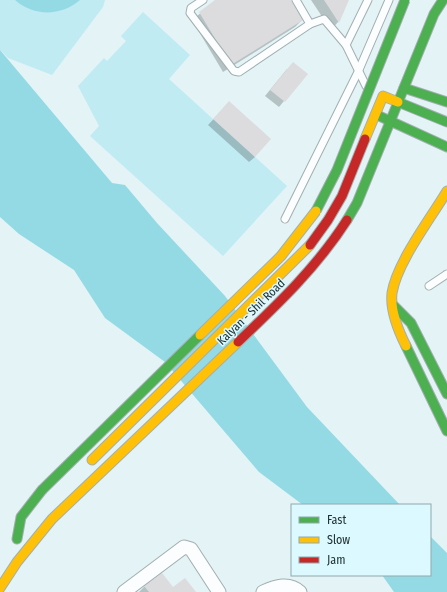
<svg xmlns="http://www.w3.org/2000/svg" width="447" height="592" font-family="'Fira Sans Condensed',sans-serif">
  <rect width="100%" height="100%" fill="#e3f3f6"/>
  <g fill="#c1ebf2">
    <path d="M 0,0 L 105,0 L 103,7 L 52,75 L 8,58 L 0,50 Z"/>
    <path d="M 143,12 L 190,55 L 169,79 L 287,186 L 223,256 L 90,136 L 99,126 L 78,86 L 104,58 L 107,61 L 126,41 L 121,36 Z"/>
  </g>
  <g fill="#94dae5">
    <path d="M 15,0 L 80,0 C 62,16 34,17 15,0 Z"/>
    <path d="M 0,50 L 112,183 L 125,185 L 157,223 L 225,296 L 307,407 L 400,505 L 303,505 L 259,472 L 165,362 L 105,318 L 74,270 L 19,234 L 0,217 Z"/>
    <path d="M 430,536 L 447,553 L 447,592 L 394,592 L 382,575 L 430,575 Z"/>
  </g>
  <g fill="#0003">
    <path d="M 217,0 L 290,0 L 302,20 L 295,27 L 223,72 L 192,20 Z"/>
    <path d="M 311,0 L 348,0 L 338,22 L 331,30 Z"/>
    <path d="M 287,69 L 284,101 L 279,107 L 265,96 Z"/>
    <path d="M 224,108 L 255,157 L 249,162 L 208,125 Z"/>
    <path d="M 145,586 L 172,588 L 194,592 L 139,592 Z"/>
  </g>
  <g fill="#dcdcde">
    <path d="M 215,0 L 291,0 L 303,20 L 231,65 L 199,12 Z"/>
    <path d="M 324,0 L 349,0 L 339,23 Z"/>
    <path d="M 293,62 L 308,74 L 285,102 L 270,90 Z"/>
    <path d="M 229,101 L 271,139 L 255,157 L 213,119 Z"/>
    <path d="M 162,573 L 173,587 L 185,578 L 196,592 L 149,592 L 144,586 Z"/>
  </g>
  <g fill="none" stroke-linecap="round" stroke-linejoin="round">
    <defs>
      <g id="lane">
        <path d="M 203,0 L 191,8 L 190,13 L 234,71 L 239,72 L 310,24 L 324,19 L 346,45 L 366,86"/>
        <path d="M 296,0 L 310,24"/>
        <path d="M 346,45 L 368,0"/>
        <path d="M 285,219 L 358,72 L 389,0"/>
        <path d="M 429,286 L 447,274"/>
      </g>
      <g id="street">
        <path d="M 124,592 L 184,547 L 191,549 L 219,592"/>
        <path d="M 263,592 C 276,586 289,582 300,592"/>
      </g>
      <g id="fast">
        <path d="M 404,88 L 447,102"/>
        <path d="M 398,102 L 447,122"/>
        <path d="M 377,115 L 447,147"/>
        <path d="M 347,220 L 357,203 L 434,14 L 443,0"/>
        <path d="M 393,305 L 411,323 L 447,394"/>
        <path d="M 406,346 L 447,431"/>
        <path d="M 17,539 L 21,517 L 42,490"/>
      </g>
      <g id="slow">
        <path d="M 365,139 L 383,96 L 398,102"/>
        <path d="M 406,346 C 398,330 390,311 392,293 C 397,262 431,218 447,191"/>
        <path d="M 92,460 L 310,245"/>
        <path d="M 0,588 L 17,562 L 52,519 L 238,342"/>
      </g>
      <g id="jam">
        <path d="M 310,245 L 328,220 L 342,196 L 365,139"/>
        <path d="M 238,342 C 278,304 317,267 347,220"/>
      </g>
    </defs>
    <use href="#lane" stroke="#a2afb1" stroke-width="9"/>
    <use href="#street" stroke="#a2afb1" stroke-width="15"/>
    <use href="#fast" stroke="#a2afb1" stroke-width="11"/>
    <use href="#slow" stroke="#a2afb1" stroke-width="11"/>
    <use href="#jam" stroke="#a2afb1" stroke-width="11"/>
    <use href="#lane" stroke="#fbfdfe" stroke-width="7"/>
    <use href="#street" stroke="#fbfdfe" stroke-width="13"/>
    <use href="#fast" stroke="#4caf50" stroke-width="9"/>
    <use href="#slow" stroke="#ffc107" stroke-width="9"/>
    <use href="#jam" stroke="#c62828" stroke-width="9"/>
    <defs>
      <g id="fast-bridge">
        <path d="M 316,211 L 337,170 L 405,0"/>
        <path d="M 42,490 L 200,335"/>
      </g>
      <path id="slow-bridge" d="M 200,335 L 281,256 L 316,211"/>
    </defs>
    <use href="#fast-bridge" stroke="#a2afb1" stroke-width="11" stroke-linecap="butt"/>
    <use href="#slow-bridge" stroke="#a2afb1" stroke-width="11" stroke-linecap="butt"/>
    <use href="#fast-bridge" stroke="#4caf50" stroke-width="9"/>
    <use href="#slow-bridge" stroke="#ffc107" stroke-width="9"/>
  </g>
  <g text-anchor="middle" stroke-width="3" stroke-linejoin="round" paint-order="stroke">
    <g font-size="12" fill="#223133" stroke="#dbf9fe">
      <text transform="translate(251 312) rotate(-44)" y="4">Kalyan - Shil Road</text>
    </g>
  </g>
  <rect x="291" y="504" width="140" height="72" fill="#dbf9fe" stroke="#91a9ad"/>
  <rect x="299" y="517" width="20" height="6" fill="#4caf50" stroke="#91a9ad"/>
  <text x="327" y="524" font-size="12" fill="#223133">Fast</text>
  <rect x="299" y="537" width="20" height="6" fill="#ffc107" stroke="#91a9ad"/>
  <text x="327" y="544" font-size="12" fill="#223133">Slow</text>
  <rect x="299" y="557" width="20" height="6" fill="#c62828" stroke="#91a9ad"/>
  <text x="327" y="564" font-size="12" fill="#223133">Jam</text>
</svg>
